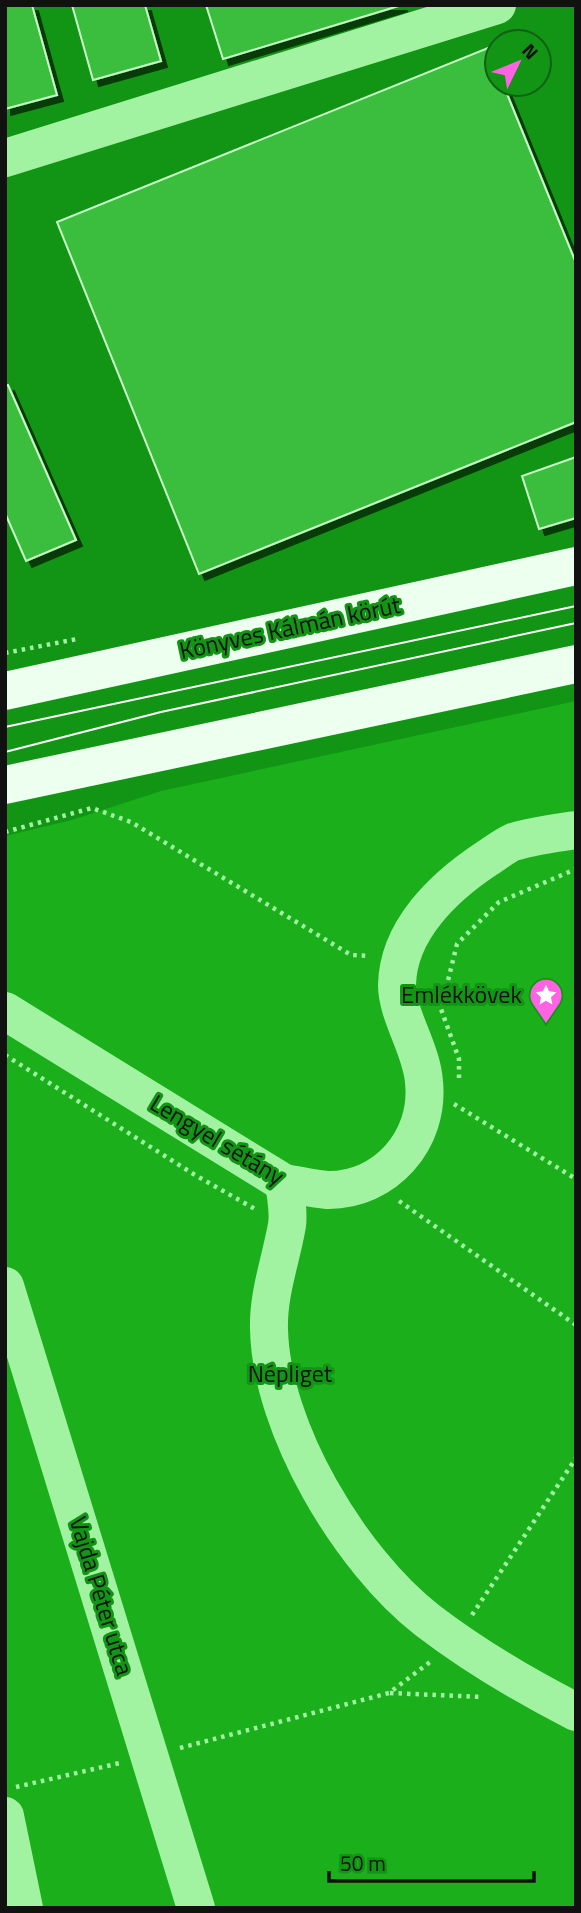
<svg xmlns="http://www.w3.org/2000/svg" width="581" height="1913" font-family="'Titillium Web',sans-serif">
  <defs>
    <filter id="shadow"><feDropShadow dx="6" dy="6" stdDeviation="0" flood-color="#0009"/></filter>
  </defs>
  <rect width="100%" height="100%" fill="#129515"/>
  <path fill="#1aaf1b" d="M 576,701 L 576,1908 L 5,1908 L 5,836 L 72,820 L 161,791 Z"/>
  <g fill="#3bbd3d" stroke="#c9fdc9" stroke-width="2" filter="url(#shadow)">
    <path d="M 5,5 L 32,5 L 57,95 L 5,109 Z"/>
    <path d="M 72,5 L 145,5 L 161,61 L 93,80 Z"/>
    <path d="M 206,5 L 402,5 L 223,59 Z"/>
    <path d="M 488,48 L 497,69 L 497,84 L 503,84 L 576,263 L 576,422 L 199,574 L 57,222 Z"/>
    <path d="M 8,385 L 76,540 L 26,561 L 5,513 L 5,386 Z"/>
    <path d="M 576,457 L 576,518 L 539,529 L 522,476 Z"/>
  </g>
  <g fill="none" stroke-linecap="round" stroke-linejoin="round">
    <g stroke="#a1f3a2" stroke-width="4.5" stroke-dasharray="3.5 5" stroke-linecap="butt">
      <path d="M 5,653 L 77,639"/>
      <path d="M 5,832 L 92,808 L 131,822 L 351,955 L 369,956"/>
      <path d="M 5,1055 L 195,1175 L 255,1209"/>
      <path d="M 459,1078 L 459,1059 L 441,1009 L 457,944 L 499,902 L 576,869"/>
      <path d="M 454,1104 L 576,1179"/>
      <path d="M 399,1201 L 576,1325"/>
      <path d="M 472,1615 L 576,1458"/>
      <path d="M 390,1693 L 482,1697"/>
      <path d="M 180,1748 L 389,1693 L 430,1662"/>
      <path d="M 16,1787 L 120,1763"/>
    </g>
    <g stroke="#a1f3a2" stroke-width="38">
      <path d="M 5,158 L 497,5"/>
      <path d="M 5,1011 L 284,1183 C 298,1185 313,1189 327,1190 C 385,1191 430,1140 424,1082 C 422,1050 397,1015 397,985 C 398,930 444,887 486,859 C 494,854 504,846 513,842 C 533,836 555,833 576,830"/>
      <path d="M 284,1183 C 286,1196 289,1212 287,1225 C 281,1260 268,1293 269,1329 C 271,1428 350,1560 427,1620 C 470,1653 527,1687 576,1712"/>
      <path d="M 5,1286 L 196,1908"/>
      <path d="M 5,1816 L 24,1908"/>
    </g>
    <g stroke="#edffee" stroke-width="38">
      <path d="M 5,691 L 576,566"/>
      <path d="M 5,785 L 576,664"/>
    </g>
    <g stroke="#fff" stroke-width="2">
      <path d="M 5,727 L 576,606"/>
      <path d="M 5,752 L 161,712 L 576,623"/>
    </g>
  </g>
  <defs>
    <symbol id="sight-pin" viewBox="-11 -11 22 30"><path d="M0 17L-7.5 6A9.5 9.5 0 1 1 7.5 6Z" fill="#ff63e4" stroke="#129515"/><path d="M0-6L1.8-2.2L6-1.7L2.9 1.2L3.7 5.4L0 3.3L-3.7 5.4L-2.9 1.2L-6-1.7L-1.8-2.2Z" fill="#fff"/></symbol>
  </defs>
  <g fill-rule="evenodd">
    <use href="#sight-pin" x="527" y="976" width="38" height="52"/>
  </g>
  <g text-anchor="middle" stroke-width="6" stroke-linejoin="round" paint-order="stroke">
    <g font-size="24" fill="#111" stroke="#129515">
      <text transform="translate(290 628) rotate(-12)" y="8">Könyves Kálmán körút</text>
      <text transform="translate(217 1140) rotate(31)" y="8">Lengyel sétány</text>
      <text transform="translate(101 1596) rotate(73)" y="8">Vajda Péter utca</text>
    </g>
    <g font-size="24" fill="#111" stroke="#129515" text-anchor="end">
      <text x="522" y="1003">Emlékkövek</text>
    </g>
    <g font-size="24" fill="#111" stroke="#129515">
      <text x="290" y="1382">Népliget</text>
    </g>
  </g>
  <rect width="581" height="1913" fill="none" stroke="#111111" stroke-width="14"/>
  <g transform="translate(518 63) rotate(47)"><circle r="33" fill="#129515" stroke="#126013" stroke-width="2"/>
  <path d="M0-5L12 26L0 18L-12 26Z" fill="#ff63e4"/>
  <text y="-10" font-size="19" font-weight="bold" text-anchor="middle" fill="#111111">N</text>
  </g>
  <path d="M329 1871v10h205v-10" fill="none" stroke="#111111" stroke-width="3.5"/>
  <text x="340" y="1871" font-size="21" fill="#111111" stroke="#129515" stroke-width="5" paint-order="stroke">50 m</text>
</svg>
